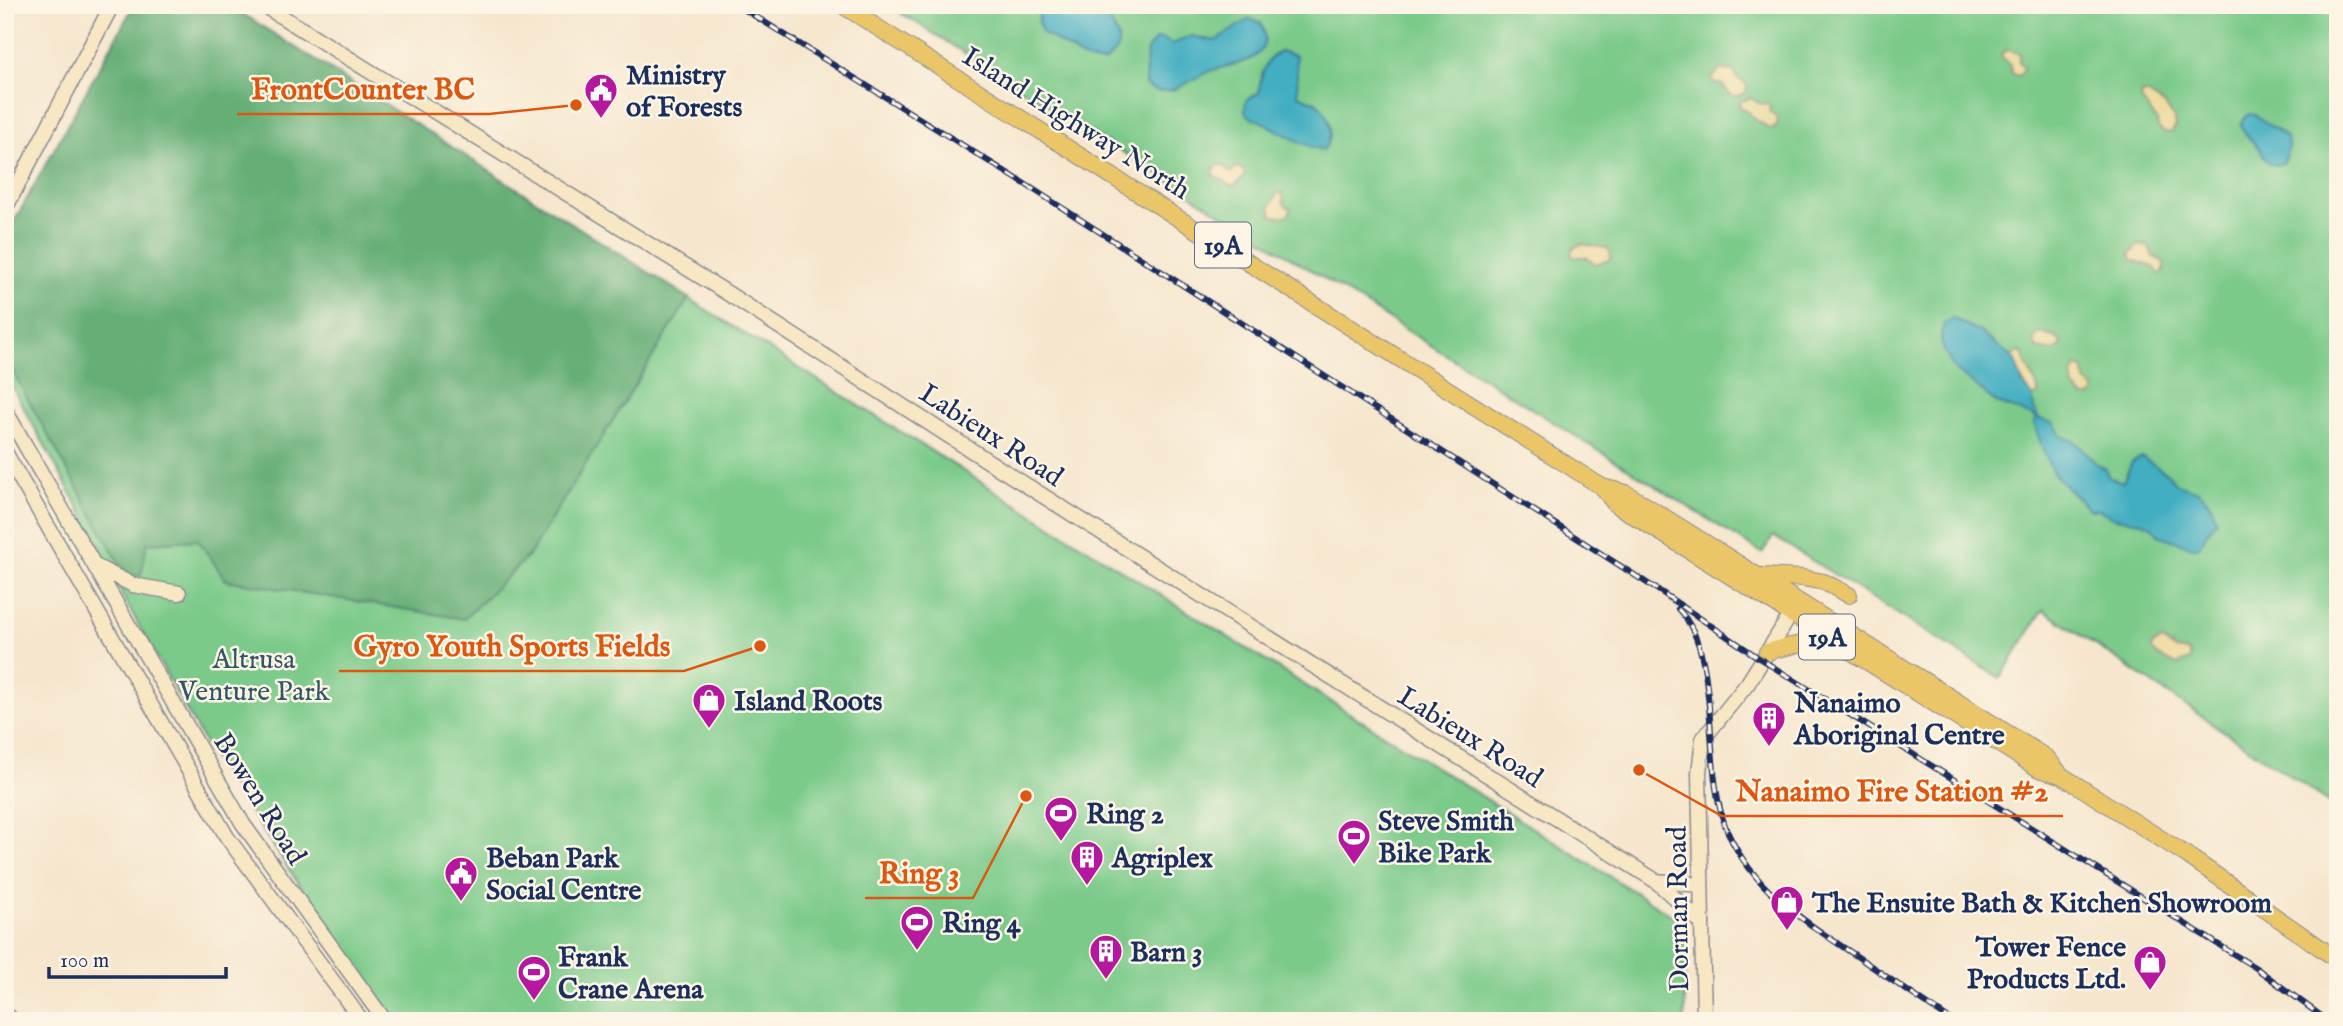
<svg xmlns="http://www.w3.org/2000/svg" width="2343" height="1026" font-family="'IM FELL English',serif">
  <rect width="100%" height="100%" fill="#fcf5e5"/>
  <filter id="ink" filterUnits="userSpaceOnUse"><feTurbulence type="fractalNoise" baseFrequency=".0143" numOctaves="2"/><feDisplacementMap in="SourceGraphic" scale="14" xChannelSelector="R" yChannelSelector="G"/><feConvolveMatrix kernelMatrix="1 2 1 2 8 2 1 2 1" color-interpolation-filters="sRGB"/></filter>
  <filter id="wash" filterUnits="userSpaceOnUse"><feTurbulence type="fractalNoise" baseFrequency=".00686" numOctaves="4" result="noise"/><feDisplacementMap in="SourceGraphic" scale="28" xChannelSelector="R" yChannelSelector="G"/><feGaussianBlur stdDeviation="1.57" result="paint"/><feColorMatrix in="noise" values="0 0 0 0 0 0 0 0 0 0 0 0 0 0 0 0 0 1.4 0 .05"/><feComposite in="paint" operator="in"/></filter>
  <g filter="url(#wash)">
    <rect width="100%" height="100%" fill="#f6e6cd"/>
    <g fill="#7cca8a" stroke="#4c7c74" stroke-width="2">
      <path d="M 220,5 L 1684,923 L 1685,1021 L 391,1021 L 209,751 L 98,552 L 102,549 L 5,374 L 5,261 Z"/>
      <path d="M 888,5 L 2338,5 L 2338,808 L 2043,610 L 2000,678 L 1773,536 L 1762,553 Z"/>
    </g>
    <path fill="#65ae76" stroke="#406e6a" stroke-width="2" d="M 134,5 L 229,5 L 689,298 L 529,555 L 464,619 L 226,580 L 198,540 L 147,543 L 141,576 L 126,575 L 5,358 L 5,238 Z"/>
    <g fill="#eeda9e" stroke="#84847e" stroke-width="2">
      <path d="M 2007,50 L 2019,53 L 2019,62 L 2024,68 L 2019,76 L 2012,74 L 2010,65 L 2002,59 L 2002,53 Z"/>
      <path d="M 1720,69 L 1733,71 L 1738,79 L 1746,83 L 1747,89 L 1743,94 C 1733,99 1728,94 1723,85 L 1713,82 L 1712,78 Z"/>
      <path d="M 2147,93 L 2165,105 L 2169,113 L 2174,117 L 2176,125 L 2172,132 L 2165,133 L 2158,128 L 2157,120 L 2141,100 L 2142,94 Z"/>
      <path d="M 1751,98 L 1758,103 L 1769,104 L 1770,112 L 1778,119 L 1776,128 L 1768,129 C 1764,123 1761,124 1756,120 C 1748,114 1752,112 1740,108 L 1740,101 Z"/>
      <path d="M 1219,165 L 1223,165 L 1231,173 L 1235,168 L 1239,167 L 1244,171 L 1245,176 L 1234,186 L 1229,186 L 1223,180 L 1214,176 L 1214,169 Z"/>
      <path d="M 1278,192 L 1283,194 L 1284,204 L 1291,209 C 1288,220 1280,215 1272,216 L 1270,206 Z"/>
      <path d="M 1581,244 L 1607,248 L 1611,253 L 1610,260 L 1595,264 L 1586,257 L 1573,257 L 1571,254 L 1573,248 Z"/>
      <path d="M 2139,245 L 2149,247 L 2153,256 L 2164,262 L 2164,273 L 2159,274 L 2154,267 L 2132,260 L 2130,254 Z"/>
      <path d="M 2040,333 L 2057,338 L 2061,342 L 2061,347 L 2054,351 L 2036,348 L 2034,338 Z"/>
      <path d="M 2019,352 L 2023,354 C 2025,370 2040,382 2038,396 L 2031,396 L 2020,377 L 2012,356 Z"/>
      <path d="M 2077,367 L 2084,369 L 2085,381 L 2094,388 L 2094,394 L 2090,397 L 2084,397 L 2074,388 L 2072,375 Z"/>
      <path d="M 2162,640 L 2176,650 L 2190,652 L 2190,660 L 2177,665 L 2158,656 L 2152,651 L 2153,645 Z"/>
    </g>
    <g fill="#43aec1" stroke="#2f6e90" stroke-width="2">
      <path d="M 1041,5 L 1099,5 C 1111,26 1133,42 1104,62 C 1079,64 1064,41 1043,34 L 1038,22 Z"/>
      <path d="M 1249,19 L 1261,23 C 1278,63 1232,63 1210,71 C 1190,79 1166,103 1145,84 L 1147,50 L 1156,39 L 1164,39 L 1172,44 L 1192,36 L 1215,41 Z"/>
      <path d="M 1281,51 L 1296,56 L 1298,94 C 1304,99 1312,99 1318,104 C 1331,116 1335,137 1323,150 C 1300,145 1284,133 1264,123 C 1256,119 1250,119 1245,112 L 1246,100 L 1259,93 C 1260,77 1265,58 1281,51 Z"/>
      <path d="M 2249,114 L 2255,115 L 2286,137 L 2289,147 L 2283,163 C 2263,169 2267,156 2258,147 C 2250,139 2245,136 2241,124 L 2244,118 Z"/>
      <path d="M 1952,318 L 1979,331 L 2015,360 L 2022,382 L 2032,396 L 2034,409 L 2039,419 L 2054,423 L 2061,436 C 2088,444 2085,460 2106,469 L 2108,477 L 2123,482 L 2132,462 L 2142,457 L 2169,475 L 2176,484 L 2199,491 L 2212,506 L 2216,520 L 2199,546 L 2192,547 L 2160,536 L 2151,526 L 2142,522 L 2115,518 L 2099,510 L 2090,510 L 2053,473 L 2044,453 L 2034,424 L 2036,420 L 2035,417 L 1997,403 L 1953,368 L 1942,346 L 1941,335 L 1944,324 Z"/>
    </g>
  </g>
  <g filter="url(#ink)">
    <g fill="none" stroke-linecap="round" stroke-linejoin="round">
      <defs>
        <g id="secondary">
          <path d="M 263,5 L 724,291 L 1002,470 L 1656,881 L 1701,885"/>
          <path d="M 5,209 L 112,5"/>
          <path d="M 5,410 L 243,824 L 385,1021"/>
          <path d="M 5,452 L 227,837 L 362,1021"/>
          <path d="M 95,566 L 133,585 L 179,593"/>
          <path d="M 1656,881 L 1702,923"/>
          <path d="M 5,1014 L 14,1021"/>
          <path d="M 1704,1021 L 1699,772 L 1703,739 L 1748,683 L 1791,614"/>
        </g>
        <g id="primary">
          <path d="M 842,5 L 1602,487 L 1626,493 L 2047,758 L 2061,775"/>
          <path d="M 1602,487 L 1615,504 L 2039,769 L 2061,775 L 2188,856 L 2338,960"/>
          <path d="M 1761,576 L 1803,578 L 1824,582 L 1849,595"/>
          <path d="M 1767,652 C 1792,645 1811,640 1837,646"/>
        </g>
      </defs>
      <use href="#secondary" stroke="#888a96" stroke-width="17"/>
      <use href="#primary" stroke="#888a96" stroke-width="18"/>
      <use href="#secondary" stroke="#f7e8c3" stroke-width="14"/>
      <use href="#primary" stroke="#eac669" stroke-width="16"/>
      <defs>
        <g id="rail">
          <path d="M 737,5 L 1025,184 L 1661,592 L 1762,660 L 2256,968 L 2328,1021"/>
          <path d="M 1678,609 C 1725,656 1699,773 1729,835 C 1756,892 1804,921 1855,955 C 1887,977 1919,999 1952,1021"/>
        </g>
      </defs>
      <use href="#rail" stroke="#1b2f5e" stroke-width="6"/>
      <use href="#rail" stroke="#fcf5e5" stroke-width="3.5" stroke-dasharray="10" stroke-linecap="butt"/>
    </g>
  </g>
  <defs>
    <symbol id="civic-pin" viewBox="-11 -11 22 30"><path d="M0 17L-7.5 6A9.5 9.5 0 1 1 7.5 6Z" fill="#b5179e" stroke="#fcf5e5"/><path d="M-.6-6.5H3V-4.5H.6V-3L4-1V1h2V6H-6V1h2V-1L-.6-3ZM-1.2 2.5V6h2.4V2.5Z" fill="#fff"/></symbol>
    <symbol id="shop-pin" viewBox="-11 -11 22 30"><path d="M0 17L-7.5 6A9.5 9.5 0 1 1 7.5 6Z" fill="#b5179e" stroke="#fcf5e5"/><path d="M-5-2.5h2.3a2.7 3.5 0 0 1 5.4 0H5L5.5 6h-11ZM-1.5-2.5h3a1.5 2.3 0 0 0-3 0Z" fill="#fff"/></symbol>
    <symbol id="building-pin" viewBox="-11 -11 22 30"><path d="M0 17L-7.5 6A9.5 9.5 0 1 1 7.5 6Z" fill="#b5179e" stroke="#fcf5e5"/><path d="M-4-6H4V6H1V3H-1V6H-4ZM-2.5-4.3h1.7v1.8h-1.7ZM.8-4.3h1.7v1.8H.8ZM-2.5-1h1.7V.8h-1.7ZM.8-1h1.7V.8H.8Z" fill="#fff"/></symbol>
    <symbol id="stadium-pin" viewBox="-11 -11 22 30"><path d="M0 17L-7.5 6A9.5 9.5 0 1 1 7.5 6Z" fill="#b5179e" stroke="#fcf5e5"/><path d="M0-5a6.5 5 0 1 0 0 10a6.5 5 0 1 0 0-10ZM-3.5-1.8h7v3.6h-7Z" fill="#fff"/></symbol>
  </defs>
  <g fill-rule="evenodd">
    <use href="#civic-pin" x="582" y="71" width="38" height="52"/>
    <use href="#shop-pin" x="690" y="681" width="38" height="52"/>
    <use href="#building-pin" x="1750" y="699" width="38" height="52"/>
    <use href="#stadium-pin" x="1042" y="794" width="38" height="52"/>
    <use href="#stadium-pin" x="1335" y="817" width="38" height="52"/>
    <use href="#building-pin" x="1068" y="838" width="38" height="52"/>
    <use href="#civic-pin" x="442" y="854" width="38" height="52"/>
    <use href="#shop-pin" x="1768" y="883" width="38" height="52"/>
    <use href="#stadium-pin" x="898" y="903" width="38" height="52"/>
    <use href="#building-pin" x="1087" y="932" width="38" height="52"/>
    <use href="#shop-pin" x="2131" y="943" width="38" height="52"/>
    <use href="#stadium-pin" x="515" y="953" width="38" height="52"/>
  </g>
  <g text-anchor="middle" stroke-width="5" stroke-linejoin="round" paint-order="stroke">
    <g fill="#fcf5e5" stroke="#5e6a86" stroke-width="2">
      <rect x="1195" y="222.5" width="56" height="45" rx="5"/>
      <rect x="1799" y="614.5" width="56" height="45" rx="5"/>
    </g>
    <g font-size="26" font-weight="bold" fill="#1b2f5e">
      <text x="1223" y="254">19A</text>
      <text x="1827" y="646">19A</text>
    </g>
    <g font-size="28" font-weight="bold" fill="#1b2f5e" stroke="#fcf5e5" text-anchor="start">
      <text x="626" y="84">Ministry<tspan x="626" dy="32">of Forests</tspan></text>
      <text x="734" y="710">Island Roots</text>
      <text x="1794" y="712">Nanaimo<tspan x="1794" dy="32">Aboriginal Centre</tspan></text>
      <text x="1086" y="823">Ring 2</text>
      <text x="1378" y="830">Steve Smith<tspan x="1378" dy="32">Bike Park</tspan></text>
      <text x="486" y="867">Beban Park<tspan x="486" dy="32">Social Centre</tspan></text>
      <text x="1112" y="867">Agriplex</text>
      <text x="1812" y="912">The Ensuite Bath &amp; Kitchen Showroom</text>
      <text x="942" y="932">Ring 4</text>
      <text x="2126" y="956" text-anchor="end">Tower Fence<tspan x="2126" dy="32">Products Ltd.</tspan></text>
      <text x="1130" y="961">Barn 3</text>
      <text x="558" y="966">Frank<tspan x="558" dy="32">Crane Arena</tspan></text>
    </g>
    <g font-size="28" fill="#1b2f5e" stroke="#fcf5e5">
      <text transform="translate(1077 122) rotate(32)" y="10">Island Highway North</text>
      <text transform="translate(992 434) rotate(33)" y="10">Labieux Road</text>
      <text transform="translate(1471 736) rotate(32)" y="10">Labieux Road</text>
      <text transform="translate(261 798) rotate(58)" y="10">Bowen Road</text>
      <text transform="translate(1677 909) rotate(-91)" y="10">Dorman Road</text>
    </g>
    <g font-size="28" fill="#335669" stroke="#fcf5e5">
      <text x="254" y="668">Altrusa<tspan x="254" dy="32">Venture Park</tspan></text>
    </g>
  </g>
  <path fill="none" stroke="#de5710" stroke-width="2.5" d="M576 105L489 114H237M760 646L684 671H339M1639 770L1722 816H2063M1026 796L973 898H865"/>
  <g fill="#de5710" stroke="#fcf5e5" stroke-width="2.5">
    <circle cx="576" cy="105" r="7"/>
    <circle cx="760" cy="646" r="7"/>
    <circle cx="1639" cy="770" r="7"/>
    <circle cx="1026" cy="796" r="7"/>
  </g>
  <g font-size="30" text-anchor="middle" font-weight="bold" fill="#de5710" stroke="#fcf5e5" stroke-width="5" stroke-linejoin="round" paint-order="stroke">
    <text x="363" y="99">FrontCounter BC</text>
    <text x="512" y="656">Gyro Youth Sports Fields</text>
    <text x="1892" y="801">Nanaimo Fire Station #2</text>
    <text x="919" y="883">Ring 3</text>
  </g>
  <rect width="2343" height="1026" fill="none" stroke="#fcf5e5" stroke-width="28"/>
  <path d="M49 967v10h177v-10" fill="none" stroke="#1b2f5e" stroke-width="3.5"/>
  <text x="60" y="967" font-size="21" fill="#1b2f5e" stroke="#fcf5e5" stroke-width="5" paint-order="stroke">100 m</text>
</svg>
